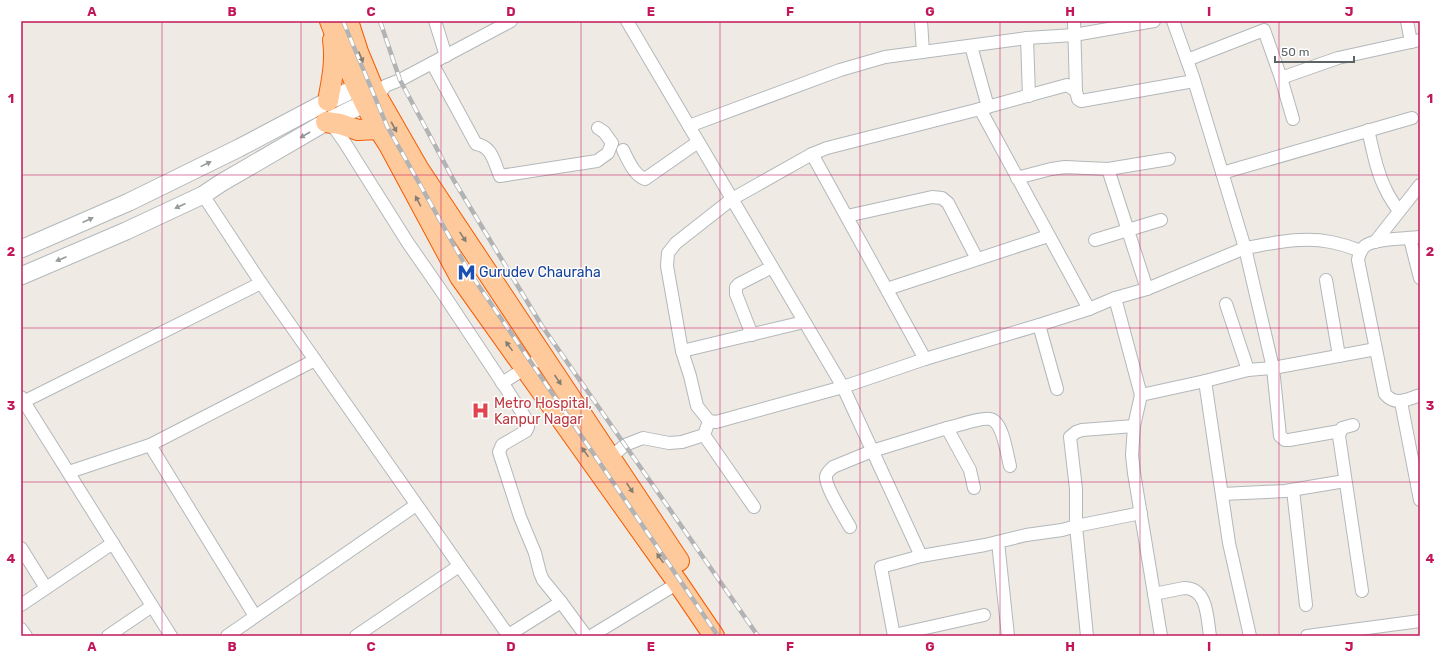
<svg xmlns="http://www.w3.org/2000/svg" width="1441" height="657" font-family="Rubik,sans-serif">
  <rect width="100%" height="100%" fill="#f0eae5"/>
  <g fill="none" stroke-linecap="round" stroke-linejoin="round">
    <defs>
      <g id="minor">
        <path d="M 435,21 L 446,56"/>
        <path d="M 627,21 L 843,387 L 925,359 L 1039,325 L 1089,309 L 1115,298 L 1147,289 L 1245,248 L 1193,77 L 1173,21"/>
        <path d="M 921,21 L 923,52"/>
        <path d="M 1074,21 L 1076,91"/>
        <path d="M 1407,21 L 1411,42"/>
        <path d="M 1027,38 L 1029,96"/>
        <path d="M 971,46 L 988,107"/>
        <path d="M 1187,60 L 1264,30 L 1281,78 L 1338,58 L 1420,40"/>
        <path d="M 432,63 L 476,144 C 492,146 494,162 500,176 L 597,161 L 608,153 L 612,143 L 604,132 L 598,128"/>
        <path d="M 1281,78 L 1293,119"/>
        <path d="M 378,97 L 385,86 L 400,80 L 511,21"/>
        <path d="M 980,109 L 1067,85 L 1076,91 L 1078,99 L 1081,101 L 1194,81"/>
        <path d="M 327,123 L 336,130 L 345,143 L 408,243 L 440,289 L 525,417 L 528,427 L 526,431 L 502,445 L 499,452 L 520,517 L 535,553 L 540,573 L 543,580 L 561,602"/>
        <path d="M 689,126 L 840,70 L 885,57 L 1027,38 L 1074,35 L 1154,21"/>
        <path d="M 1368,130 C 1373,150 1376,171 1386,190 C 1389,197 1394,204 1399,211"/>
        <path d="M 623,150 C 628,160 634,175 645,179 L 698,142"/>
        <path d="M 812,154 L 925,359"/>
        <path d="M 1108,169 L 1169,159"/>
        <path d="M 1222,173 L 1412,118"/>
        <path d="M 1017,178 L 1051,169 L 1065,167 L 1108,169 L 1147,289"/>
        <path d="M 203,195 L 261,283 L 508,635"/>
        <path d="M 847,216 L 932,197 L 942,198 L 948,203 L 977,259"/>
        <path d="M 1420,237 C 1406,239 1375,238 1365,246 C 1360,250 1359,255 1358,260 L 1385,394 C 1395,406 1407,400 1420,395"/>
        <path d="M 1410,239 L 1420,278"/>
        <path d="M 1095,240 L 1161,220"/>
        <path d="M 1375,242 L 1420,185"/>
        <path d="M 1326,280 L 1339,356"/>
        <path d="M 887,289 L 1048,236"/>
        <path d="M 1115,298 L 1141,395 L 1205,381 L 1229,543 L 1250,636"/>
        <path d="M 1226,304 L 1248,370"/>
        <path d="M 1039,325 L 1057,389"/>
        <path d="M 752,335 L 736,294 L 736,287 L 739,284 L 772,267"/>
        <path d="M 682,351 L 804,322"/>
        <path d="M 1205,381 L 1248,370 L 1273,368 L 1376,349"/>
        <path d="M 502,383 L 543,357"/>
        <path d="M 1141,395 L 1134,426 L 1132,455 L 1134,473 L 1161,636"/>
        <path d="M 21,397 L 171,636"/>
        <path d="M 1401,402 L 1420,500"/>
        <path d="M 21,403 L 261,283"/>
        <path d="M 709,421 L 716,422 L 843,387 L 921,556"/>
        <path d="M 1353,425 L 1342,428 L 1339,436 L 1362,591"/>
        <path d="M 1134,426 L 1082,430 L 1076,432 L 1070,437 L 1076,489 L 1076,526 L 1141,513"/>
        <path d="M 947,428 C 957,426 981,417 990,419 C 1003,421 1007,455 1010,466"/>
        <path d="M 1340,431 L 1289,440 L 1285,440 L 1280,436 L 1273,368 L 1245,248 C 1274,243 1302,236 1331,242 C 1341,244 1351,247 1361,251"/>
        <path d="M 150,445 L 255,616"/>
        <path d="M 610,458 L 625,445 L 643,438 L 669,443 L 682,442 L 704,435"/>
        <path d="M 69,472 L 150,445 L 315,360"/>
        <path d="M 1293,490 L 1306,605"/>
        <path d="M 1222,494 L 1285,491 L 1345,481"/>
        <path d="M 754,507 L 704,435 L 709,421 L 697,406 L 690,376 L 682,351 L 667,266 L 668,253 L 676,243 L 732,199 L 812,154 L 827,148 L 980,109 L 1089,309"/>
        <path d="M 850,527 C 845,518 825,486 826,477 C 826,473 830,470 833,467 L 872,451 L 947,428 L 970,470 L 974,488"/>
        <path d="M 998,542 L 1008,636"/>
        <path d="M 21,548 L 46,588"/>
        <path d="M 1154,594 L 1184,588 C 1208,588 1207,618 1210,636"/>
        <path d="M 21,605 L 113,543"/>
        <path d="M 21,629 L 26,636"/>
        <path d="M 894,635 L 984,615"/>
        <path d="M 108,636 L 152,606"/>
        <path d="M 227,636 L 416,505"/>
        <path d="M 356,636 L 459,566"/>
        <path d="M 507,636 L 561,602 L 586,636"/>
        <path d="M 591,636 L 678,583"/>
        <path d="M 894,636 L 881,567 L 921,556 L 985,545 L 1026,535 L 1062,530 L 1076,526 L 1087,636"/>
        <path d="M 1307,636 L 1420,621"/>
      </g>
      <g id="secondary">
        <path d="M 21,249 L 129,202 L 239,148 L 328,101 L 369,82"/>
        <path d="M 21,276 L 126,231 L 203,195 L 221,183 L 326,122 L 376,98"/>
      </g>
      <g id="trunk">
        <path d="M 330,21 C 347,64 363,107 389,145 L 460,277 L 678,583 L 714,636"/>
        <path d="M 348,21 L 358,52 L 375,93 L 418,168 L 679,561"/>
        <path d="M 328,101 C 332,80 336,61 333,40"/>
        <path d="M 326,122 L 340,124 L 358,130 L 378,129"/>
      </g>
    </defs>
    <use href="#minor" stroke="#b2b8ba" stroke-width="14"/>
    <use href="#secondary" stroke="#b1b8ba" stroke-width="19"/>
    <use href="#trunk" stroke="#f45c00" stroke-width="22"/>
    <use href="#minor" stroke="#fff" stroke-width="12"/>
    <use href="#secondary" stroke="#fff" stroke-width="17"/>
    <use href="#trunk" stroke="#ffca9b" stroke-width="20"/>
    <defs>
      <g id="rail">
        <path d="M 343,21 L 387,126 L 468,270 L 718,636"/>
        <path d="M 380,21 L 400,80 L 453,179 L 542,326 L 758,636"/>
      </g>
    </defs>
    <use href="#rail" stroke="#b2b3b4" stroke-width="4.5"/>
    <use href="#rail" stroke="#fff" stroke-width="3" stroke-dasharray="9" stroke-linecap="butt"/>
  </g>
  <defs><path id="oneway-solid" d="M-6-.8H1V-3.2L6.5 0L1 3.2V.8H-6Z"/></defs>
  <g fill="#857e73">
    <use href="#oneway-solid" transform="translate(361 57) rotate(68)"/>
    <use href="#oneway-solid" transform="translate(394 127) rotate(61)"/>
    <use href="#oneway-solid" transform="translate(418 201) rotate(-118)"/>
    <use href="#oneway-solid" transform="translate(463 237) rotate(57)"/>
    <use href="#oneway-solid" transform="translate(509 346) rotate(-126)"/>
    <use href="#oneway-solid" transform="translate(558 380) rotate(56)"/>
    <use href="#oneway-solid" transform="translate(585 452) rotate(-125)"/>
    <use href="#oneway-solid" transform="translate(630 488) rotate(56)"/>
    <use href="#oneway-solid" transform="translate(660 558) rotate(-125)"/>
  </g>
  <g fill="#959a9c">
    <use href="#oneway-solid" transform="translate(305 135) rotate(150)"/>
    <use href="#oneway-solid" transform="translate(206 164) rotate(-26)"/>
    <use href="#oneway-solid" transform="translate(180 206) rotate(155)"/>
    <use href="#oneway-solid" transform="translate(88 220) rotate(-24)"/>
    <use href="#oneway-solid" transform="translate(61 259) rotate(157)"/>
  </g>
  <path fill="none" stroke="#c2185b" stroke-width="1" stroke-opacity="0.55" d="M 162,21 L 162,636M 301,21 L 301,636M 441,21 L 441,636M 581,21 L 581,636M 720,21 L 720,636M 860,21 L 860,636M 1000,21 L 1000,636M 1140,21 L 1140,636M 1279,21 L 1279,636M 21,175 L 1420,175M 21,328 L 1420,328M 21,482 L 1420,482"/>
  <defs>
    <symbol id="metro-bare" viewBox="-9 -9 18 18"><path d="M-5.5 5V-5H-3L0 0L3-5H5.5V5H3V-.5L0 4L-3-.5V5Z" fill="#1a4fb4" stroke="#fff" stroke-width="2.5" paint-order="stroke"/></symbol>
    <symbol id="hospital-bare" viewBox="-9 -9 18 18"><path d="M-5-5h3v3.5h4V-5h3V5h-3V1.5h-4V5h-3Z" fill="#e0444e" stroke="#fff" stroke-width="2.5" paint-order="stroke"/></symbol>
  </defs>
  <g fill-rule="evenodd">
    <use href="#metro-bare" x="454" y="260" width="25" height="25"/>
    <use href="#hospital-bare" x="468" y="398" width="25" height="25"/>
  </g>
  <g text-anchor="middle" stroke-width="3" stroke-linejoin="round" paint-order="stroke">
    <g font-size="14" fill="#164399" stroke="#fff" text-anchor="start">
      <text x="479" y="277">Gurudev Chauraha</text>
    </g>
    <g font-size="14" fill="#be3a42" stroke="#fff" text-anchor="start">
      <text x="494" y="408">Metro Hospital,<tspan x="494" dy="16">Kanpur Nagar</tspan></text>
    </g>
  </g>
  <rect width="1441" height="657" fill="none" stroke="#ffffff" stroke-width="44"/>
  <path d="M1275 56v6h79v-6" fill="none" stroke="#5c6466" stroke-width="2"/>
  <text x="1281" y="56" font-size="12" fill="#5c6466" stroke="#ffffff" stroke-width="3" paint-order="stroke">50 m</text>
  <rect x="22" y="22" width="1397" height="613" fill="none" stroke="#c2185b" stroke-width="1.5"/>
  <g font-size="13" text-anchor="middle" font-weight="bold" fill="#c2185b">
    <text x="92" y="16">A</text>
    <text x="232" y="16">B</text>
    <text x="371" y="16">C</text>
    <text x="511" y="16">D</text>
    <text x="651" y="16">E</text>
    <text x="790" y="16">F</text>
    <text x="930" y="16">G</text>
    <text x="1070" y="16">H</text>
    <text x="1209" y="16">I</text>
    <text x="1349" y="16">J</text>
    <text x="11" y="103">1</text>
    <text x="1430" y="103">1</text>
    <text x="11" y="256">2</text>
    <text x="1430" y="256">2</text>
    <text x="11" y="410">3</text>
    <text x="1430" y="410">3</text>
    <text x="11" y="563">4</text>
    <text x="1430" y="563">4</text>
    <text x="92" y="651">A</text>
    <text x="232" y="651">B</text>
    <text x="371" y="651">C</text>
    <text x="511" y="651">D</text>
    <text x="651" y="651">E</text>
    <text x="790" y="651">F</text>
    <text x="930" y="651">G</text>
    <text x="1070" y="651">H</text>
    <text x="1209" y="651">I</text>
    <text x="1349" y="651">J</text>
  </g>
</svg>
